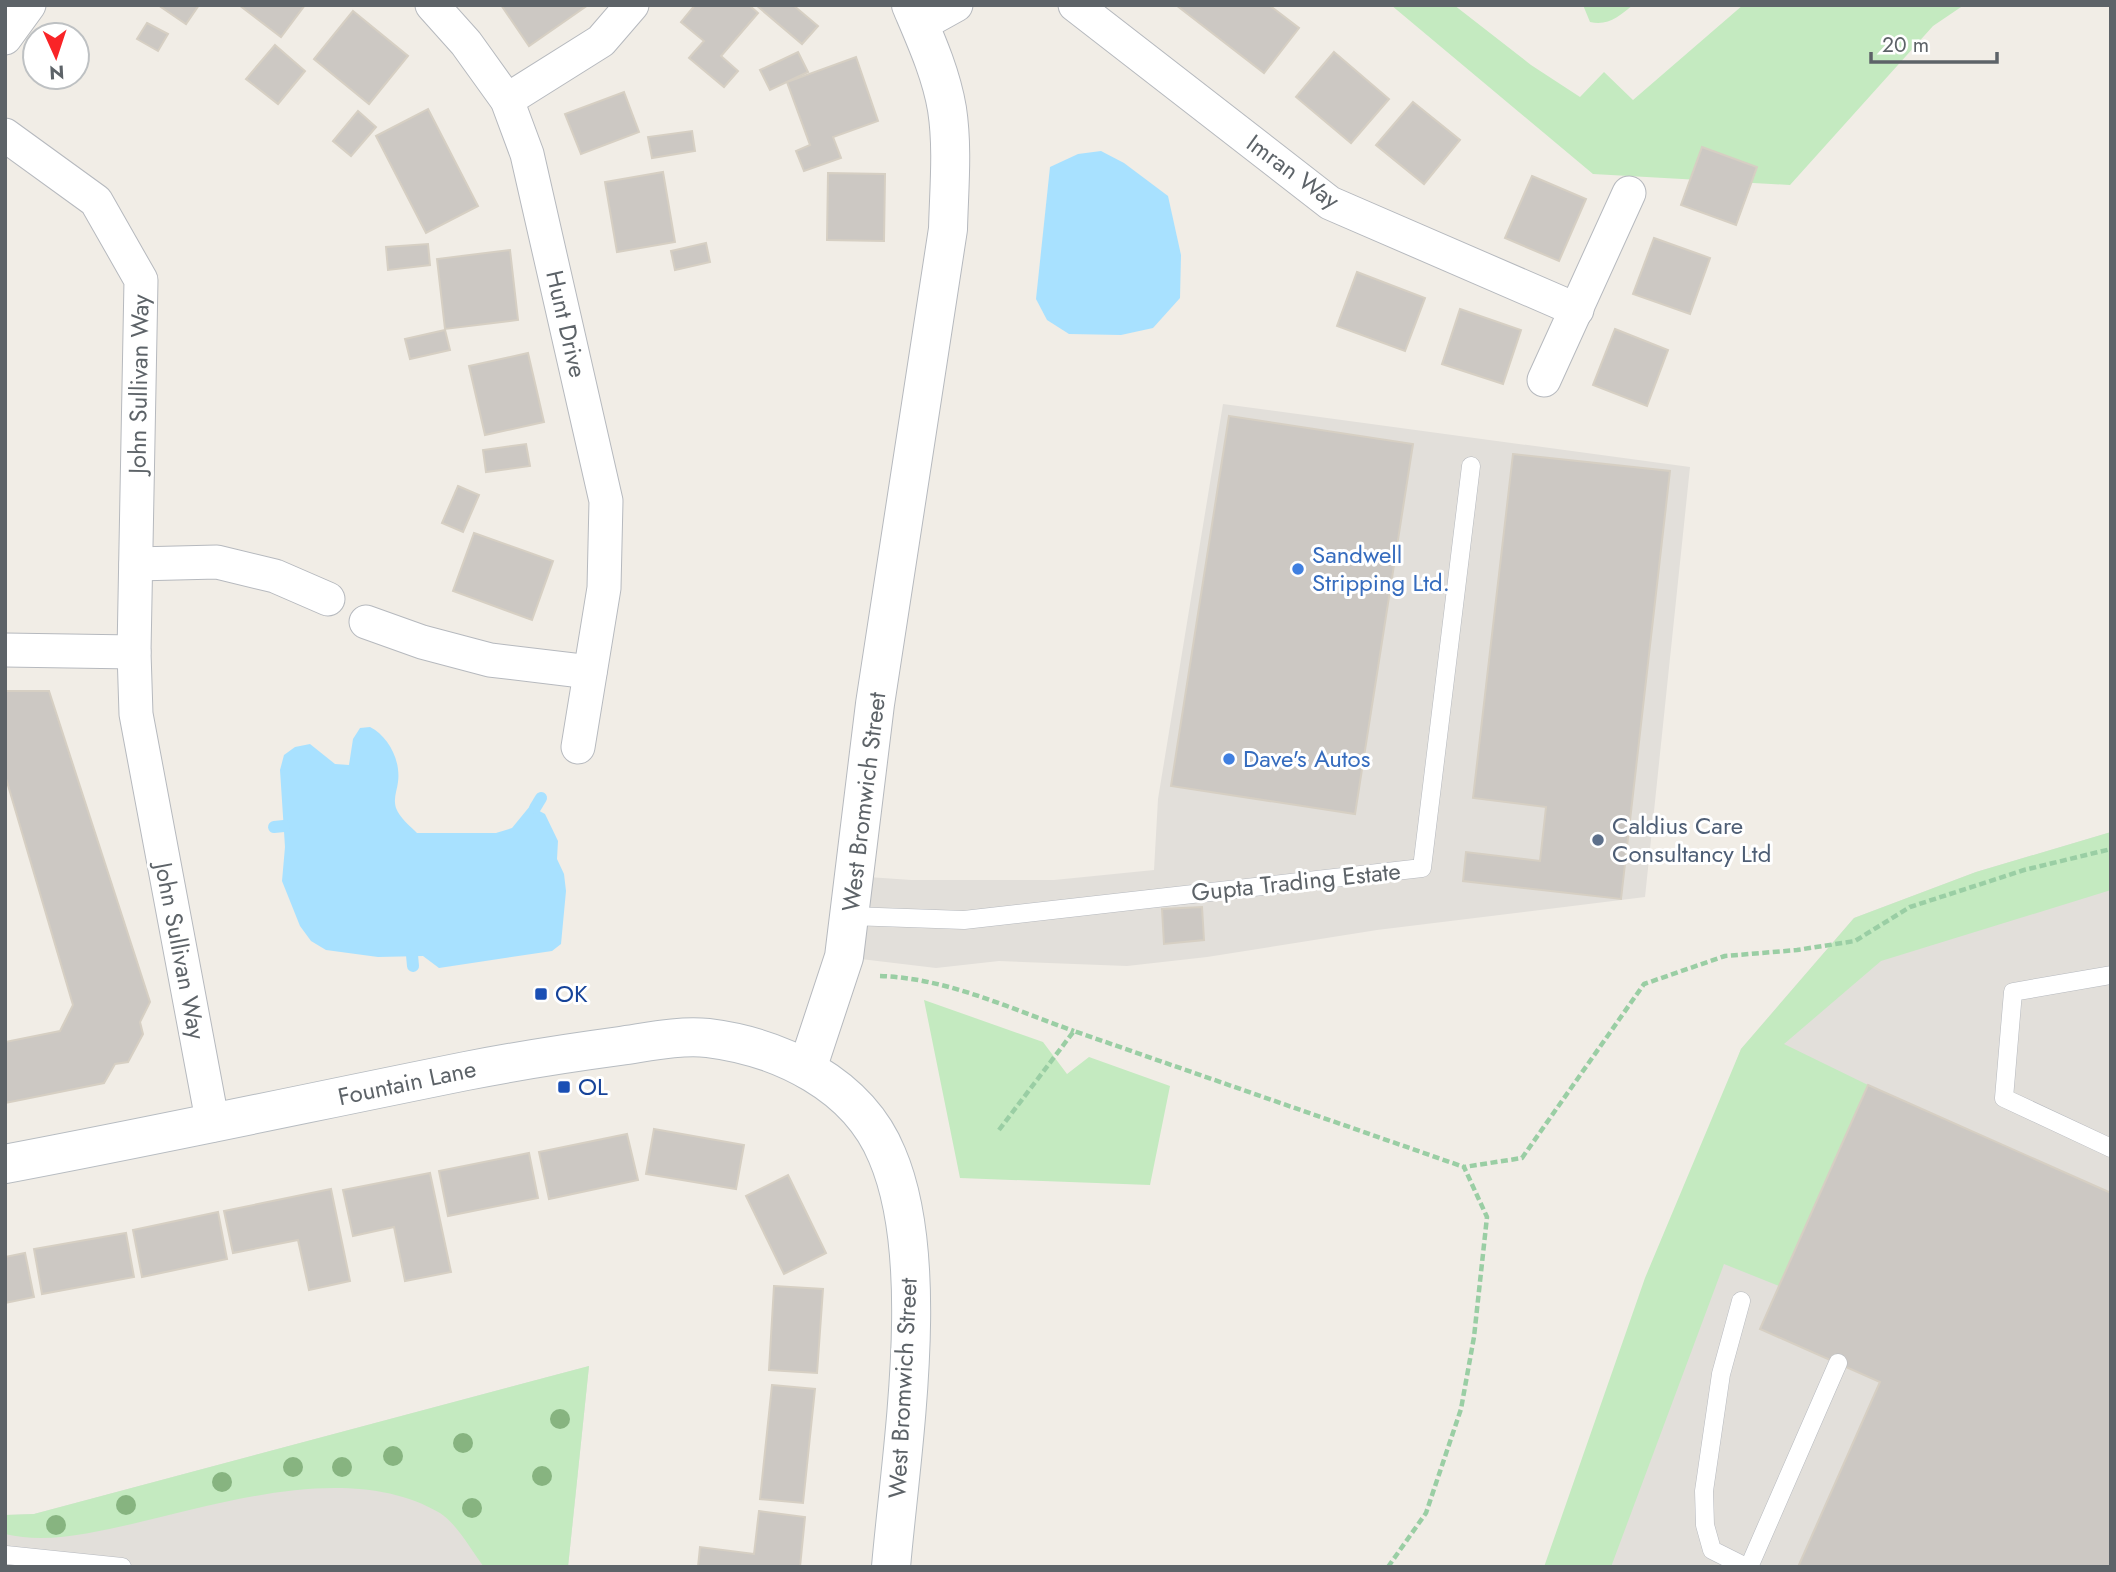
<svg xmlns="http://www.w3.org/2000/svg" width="2116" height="1572" font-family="Jost,sans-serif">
  <rect width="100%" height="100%" fill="#f1ede6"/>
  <g fill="#e2dfda">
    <path d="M 1223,404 L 1690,467 L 1645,897 L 1377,930 L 1207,957 L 1127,966 L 999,961 L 936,968 L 844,957 L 854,876 L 911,880 L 1054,880 L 1154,870 L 1158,799 Z"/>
    <path d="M 2111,832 L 2111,1567 L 1545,1567 L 1741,1049 L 1854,918 L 1976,872 Z"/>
    <path d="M 589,1366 L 568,1567 L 5,1567 L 5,1515 L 34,1514 Z"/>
  </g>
  <g fill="#c4eac0">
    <path d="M 1391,5 L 1454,5 L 1531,65 L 1580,97 L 1604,72 L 1633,100 L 1743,5 L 1964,5 L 1933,26 L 1790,185 L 1593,174 Z"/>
    <path d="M 1583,5 L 1633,5 C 1619,16 1609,26 1590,22 Z"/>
    <path d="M 2111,832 L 2111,890 L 1881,961 L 1784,1044 L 1868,1085 L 1779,1286 L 1724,1264 L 1611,1567 L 1544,1567 L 1645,1278 L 1741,1049 L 1854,918 L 1976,872 Z"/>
    <path d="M 924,1000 L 1043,1042 L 1067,1074 L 1089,1057 L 1170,1086 L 1150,1185 L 960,1178 Z"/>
    <path d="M 589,1366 L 568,1567 L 484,1567 C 471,1550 457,1524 440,1513 C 351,1461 224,1503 132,1524 C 90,1533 47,1544 5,1534 L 5,1515 L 34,1514 Z"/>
  </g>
  <g fill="#a8e1ff">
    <path d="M 1101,151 L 1124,163 L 1168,196 L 1181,255 L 1180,298 L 1153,328 L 1121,335 L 1069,334 L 1047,320 L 1036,299 L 1050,167 L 1078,154 Z"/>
    <path d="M 370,727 C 388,736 401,760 398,782 C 397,791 393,798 396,808 C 400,818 410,826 417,833 L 496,833 L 512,828 L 530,806 L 545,814 L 558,841 L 557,859 L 564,874 L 566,891 L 561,944 L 552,951 L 439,968 L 423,956 L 378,957 L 326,950 L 311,941 L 300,926 L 282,881 L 285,847 L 280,770 L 284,755 L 295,747 L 310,744 L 335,764 L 349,765 L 353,739 L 360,728 Z"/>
  </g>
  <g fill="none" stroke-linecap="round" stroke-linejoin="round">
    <g stroke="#a8e1ff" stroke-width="12">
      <path d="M 535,808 L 541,798"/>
      <path d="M 274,827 L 284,826"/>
      <path d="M 412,955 L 413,966"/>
    </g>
  </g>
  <g fill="#ccc8c3" stroke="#d6cfc3" stroke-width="2">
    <path d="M 158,5 L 199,5 L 186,24 Z"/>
    <path d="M 239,5 L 305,5 L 281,37 Z"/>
    <path d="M 501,5 L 588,5 L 529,46 Z"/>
    <path d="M 695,5 L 749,5 L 758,13 L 721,56 L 738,71 L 724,87 L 689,58 L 704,41 L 681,22 Z"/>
    <path d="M 756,5 L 793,5 L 818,26 L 802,44 Z"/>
    <path d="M 1176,5 L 1269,5 L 1299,28 L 1264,73 Z"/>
    <path d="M 353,11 L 408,56 L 369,104 L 314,59 Z"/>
    <path d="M 147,23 L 168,34 L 158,51 L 137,39 Z"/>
    <path d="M 275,45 L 305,71 L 278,104 L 246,79 Z"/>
    <path d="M 798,52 L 808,72 L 770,90 L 760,70 Z"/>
    <path d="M 1334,52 L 1389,99 L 1351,143 L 1296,97 Z"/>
    <path d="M 856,57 L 878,121 L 833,137 L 841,158 L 804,171 L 796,151 L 810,145 L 787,82 Z"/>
    <path d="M 624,92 L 639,132 L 581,154 L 565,114 Z"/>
    <path d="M 1413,102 L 1460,140 L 1424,184 L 1376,145 Z"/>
    <path d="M 428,109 L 478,206 L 426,233 L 376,136 Z"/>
    <path d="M 358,111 L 376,127 L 351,156 L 333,141 Z"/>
    <path d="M 692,131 L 695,151 L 652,158 L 648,137 Z"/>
    <path d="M 1702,147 L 1757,167 L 1736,225 L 1681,205 Z"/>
    <path d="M 663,172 L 675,242 L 617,252 L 605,182 Z"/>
    <path d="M 828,173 L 885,174 L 884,241 L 827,240 Z"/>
    <path d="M 1532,176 L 1586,199 L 1559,261 L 1505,238 Z"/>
    <path d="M 1654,238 L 1710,258 L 1690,314 L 1633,294 Z"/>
    <path d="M 706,243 L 710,262 L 675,270 L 671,251 Z"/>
    <path d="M 428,244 L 430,265 L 388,270 L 386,247 Z"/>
    <path d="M 510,250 L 518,320 L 445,329 L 437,259 Z"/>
    <path d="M 1357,272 L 1425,298 L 1405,351 L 1337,326 Z"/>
    <path d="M 1460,309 L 1521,330 L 1503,384 L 1442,364 Z"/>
    <path d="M 1615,329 L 1668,350 L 1647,406 L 1593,385 Z"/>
    <path d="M 445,330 L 450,350 L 410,359 L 405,339 Z"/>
    <path d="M 528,353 L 544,422 L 485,435 L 469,366 Z"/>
    <path d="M 1229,416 L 1413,444 L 1355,814 L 1171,786 Z"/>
    <path d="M 526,444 L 530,466 L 486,472 L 483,450 Z"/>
    <path d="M 1513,454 L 1670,471 L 1621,899 L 1463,881 L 1466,852 L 1540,861 L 1546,807 L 1473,798 Z"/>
    <path d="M 458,486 L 479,495 L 463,532 L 442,523 Z"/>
    <path d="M 474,533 L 553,561 L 532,620 L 453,591 Z"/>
    <path d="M 5,691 L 49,691 L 150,1002 L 140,1022 L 143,1034 L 128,1062 L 115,1064 L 104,1083 L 5,1103 L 5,1042 L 60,1031 L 73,1005 L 5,775 Z"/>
    <path d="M 1202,907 L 1204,940 L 1164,944 L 1162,909 Z"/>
    <path d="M 1868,1085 L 2111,1193 L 2111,1567 L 1798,1567 L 1880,1382 L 1760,1329 Z"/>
    <path d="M 654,1129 L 744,1145 L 736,1189 L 646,1174 Z"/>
    <path d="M 627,1134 L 638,1180 L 549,1199 L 539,1152 Z"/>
    <path d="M 529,1153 L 538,1198 L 448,1216 L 439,1171 Z"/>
    <path d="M 430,1173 L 451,1272 L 405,1281 L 394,1227 L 353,1236 L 343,1190 Z"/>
    <path d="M 788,1175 L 826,1253 L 784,1274 L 746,1196 Z"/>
    <path d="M 331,1189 L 350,1281 L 309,1290 L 298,1240 L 233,1253 L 224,1211 Z"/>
    <path d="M 218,1212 L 227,1259 L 142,1277 L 133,1230 Z"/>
    <path d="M 126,1233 L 134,1277 L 42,1294 L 34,1249 Z"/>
    <path d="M 25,1253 L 34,1297 L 5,1303 L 5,1257 Z"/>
    <path d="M 774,1286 L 823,1289 L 817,1373 L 769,1370 Z"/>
    <path d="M 772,1385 L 815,1389 L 803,1503 L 760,1499 Z"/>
    <path d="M 759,1511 L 805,1517 L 800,1567 L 698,1567 L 700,1547 L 754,1554 Z"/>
  </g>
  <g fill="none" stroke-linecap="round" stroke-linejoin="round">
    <defs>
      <g id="service">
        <path d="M 850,916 L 964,920 L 1422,868 L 1471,466"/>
        <path d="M 2111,975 L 2013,992 L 2004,1098 L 2111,1148"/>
        <path d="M 1741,1301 L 1721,1374 L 1704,1491 L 1705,1525 L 1712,1550 L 1746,1567"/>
        <path d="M 6,1555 L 122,1567"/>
        <path d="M 1749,1567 L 1838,1363"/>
      </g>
      <g id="minor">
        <path d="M 432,5 L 466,43 L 507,100 L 527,154 L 606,501 L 604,588 L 578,747"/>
        <path d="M 1075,5 L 1330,203 L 1577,310"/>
        <path d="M 920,25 L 956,5"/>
        <path d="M 5,38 L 29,5"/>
        <path d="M 507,100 L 601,41 L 632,5"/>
        <path d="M 5,135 L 96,201 L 141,280 L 134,652 L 136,714 L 213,1125"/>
        <path d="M 1544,380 L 1629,193"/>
        <path d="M 136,564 L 217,562 L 275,576 L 328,599"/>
        <path d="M 366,622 L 422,642 L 490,660 L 590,672"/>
        <path d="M 5,650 L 134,652"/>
      </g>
      <path id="tertiary" d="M 807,1069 L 844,957 L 875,704 L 948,229 C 949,189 953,148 947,109 C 941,73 925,38 911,5"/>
      <path id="secondary" d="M 5,1164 C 159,1135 312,1102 466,1071 C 517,1061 568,1053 620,1046 C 648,1042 679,1035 708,1038 C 780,1047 858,1084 887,1155 C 933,1262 901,1451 891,1567"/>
    </defs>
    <use href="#service" stroke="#b6b9be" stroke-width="19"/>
    <use href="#minor" stroke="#b6b9be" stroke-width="35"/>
    <use href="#tertiary" stroke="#b6b9be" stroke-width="40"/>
    <use href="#secondary" stroke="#b7bcc1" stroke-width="40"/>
    <g stroke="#9acea4" stroke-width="4.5" stroke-dasharray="7 3.5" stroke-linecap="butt">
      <path d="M 880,976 C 947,978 1011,1009 1074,1031"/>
      <path d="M 999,1130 L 1074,1031 L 1464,1167"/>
      <path d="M 1388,1567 L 1426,1513 L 1461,1409 L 1474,1337 L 1487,1217 L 1464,1167 L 1522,1158 L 1644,984 L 1725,956 L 1797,950 L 1855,941 L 1910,907 L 2024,870 L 2111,849"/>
    </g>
    <use href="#service" stroke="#fff" stroke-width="18"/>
    <use href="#minor" stroke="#fff" stroke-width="33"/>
    <use href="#tertiary" stroke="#fff" stroke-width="38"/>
    <use href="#secondary" stroke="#fff" stroke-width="38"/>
  </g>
  <g fill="#87b480">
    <circle cx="560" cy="1419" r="10"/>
    <circle cx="463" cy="1443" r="10"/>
    <circle cx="393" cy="1456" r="10"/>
    <circle cx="293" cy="1467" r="10"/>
    <circle cx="342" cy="1467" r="10"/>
    <circle cx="542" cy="1476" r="10"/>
    <circle cx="222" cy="1482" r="10"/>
    <circle cx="126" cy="1505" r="10"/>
    <circle cx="472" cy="1508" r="10"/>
    <circle cx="56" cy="1525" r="10"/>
  </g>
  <g fill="#3f7fe0" stroke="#fff" stroke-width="2.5">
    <circle cx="1298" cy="569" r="7"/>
    <circle cx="1229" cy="759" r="7"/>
  </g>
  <circle fill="#5c6f8a" stroke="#fff" stroke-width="2.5" cx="1598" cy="840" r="7"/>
  <g fill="#1a4fb4" stroke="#fff" stroke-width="2.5">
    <rect x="534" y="987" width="14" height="14" rx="3.5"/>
    <rect x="557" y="1080" width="14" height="14" rx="3.5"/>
  </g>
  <g text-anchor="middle" stroke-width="6" stroke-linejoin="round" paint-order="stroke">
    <g font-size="24" fill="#5d6368" stroke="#fff">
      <text transform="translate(1293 172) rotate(36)" y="8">Imran Way</text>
      <text transform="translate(566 324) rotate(77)" y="8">Hunt Drive</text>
      <text transform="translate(139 384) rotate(-89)" y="8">John Sullivan Way</text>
      <text transform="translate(864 802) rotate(-83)" y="8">West Bromwich Street</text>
      <text transform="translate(1296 882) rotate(-6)" y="8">Gupta Trading Estate</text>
      <text transform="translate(180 951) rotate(79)" y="8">John Sullivan Way</text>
      <text transform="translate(407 1083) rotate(-12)" y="8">Fountain Lane</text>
      <text transform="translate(903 1388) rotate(-87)" y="8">West Bromwich Street</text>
    </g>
    <g font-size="24" fill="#366cbe" stroke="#fff" text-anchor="start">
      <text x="1312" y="563">Sandwell<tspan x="1312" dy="28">Stripping Ltd.</tspan></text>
      <text x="1243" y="767">Dave's Autos</text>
    </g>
    <g font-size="24" fill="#4e5e75" stroke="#fff" text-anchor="start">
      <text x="1612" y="834">Caldius Care<tspan x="1612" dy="28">Consultancy Ltd</tspan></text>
    </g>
    <g font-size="24" fill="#164399" stroke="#fff" text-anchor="start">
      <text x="555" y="1002">OK</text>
      <text x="578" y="1095">OL</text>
    </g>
  </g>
  <rect width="2116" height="1572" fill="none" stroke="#5d6368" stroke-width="14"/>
  <g transform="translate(56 56) rotate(177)"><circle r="33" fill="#ffffff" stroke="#bec1c3" stroke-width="2"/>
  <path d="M0-5L12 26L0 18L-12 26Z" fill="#f92427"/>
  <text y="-10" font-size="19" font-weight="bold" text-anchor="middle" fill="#5d6368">N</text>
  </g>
  <path d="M1871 52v10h126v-10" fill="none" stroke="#5d6368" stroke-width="3.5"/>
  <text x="1882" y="52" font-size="21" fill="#5d6368" stroke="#ffffff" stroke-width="5" paint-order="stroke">20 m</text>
</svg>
